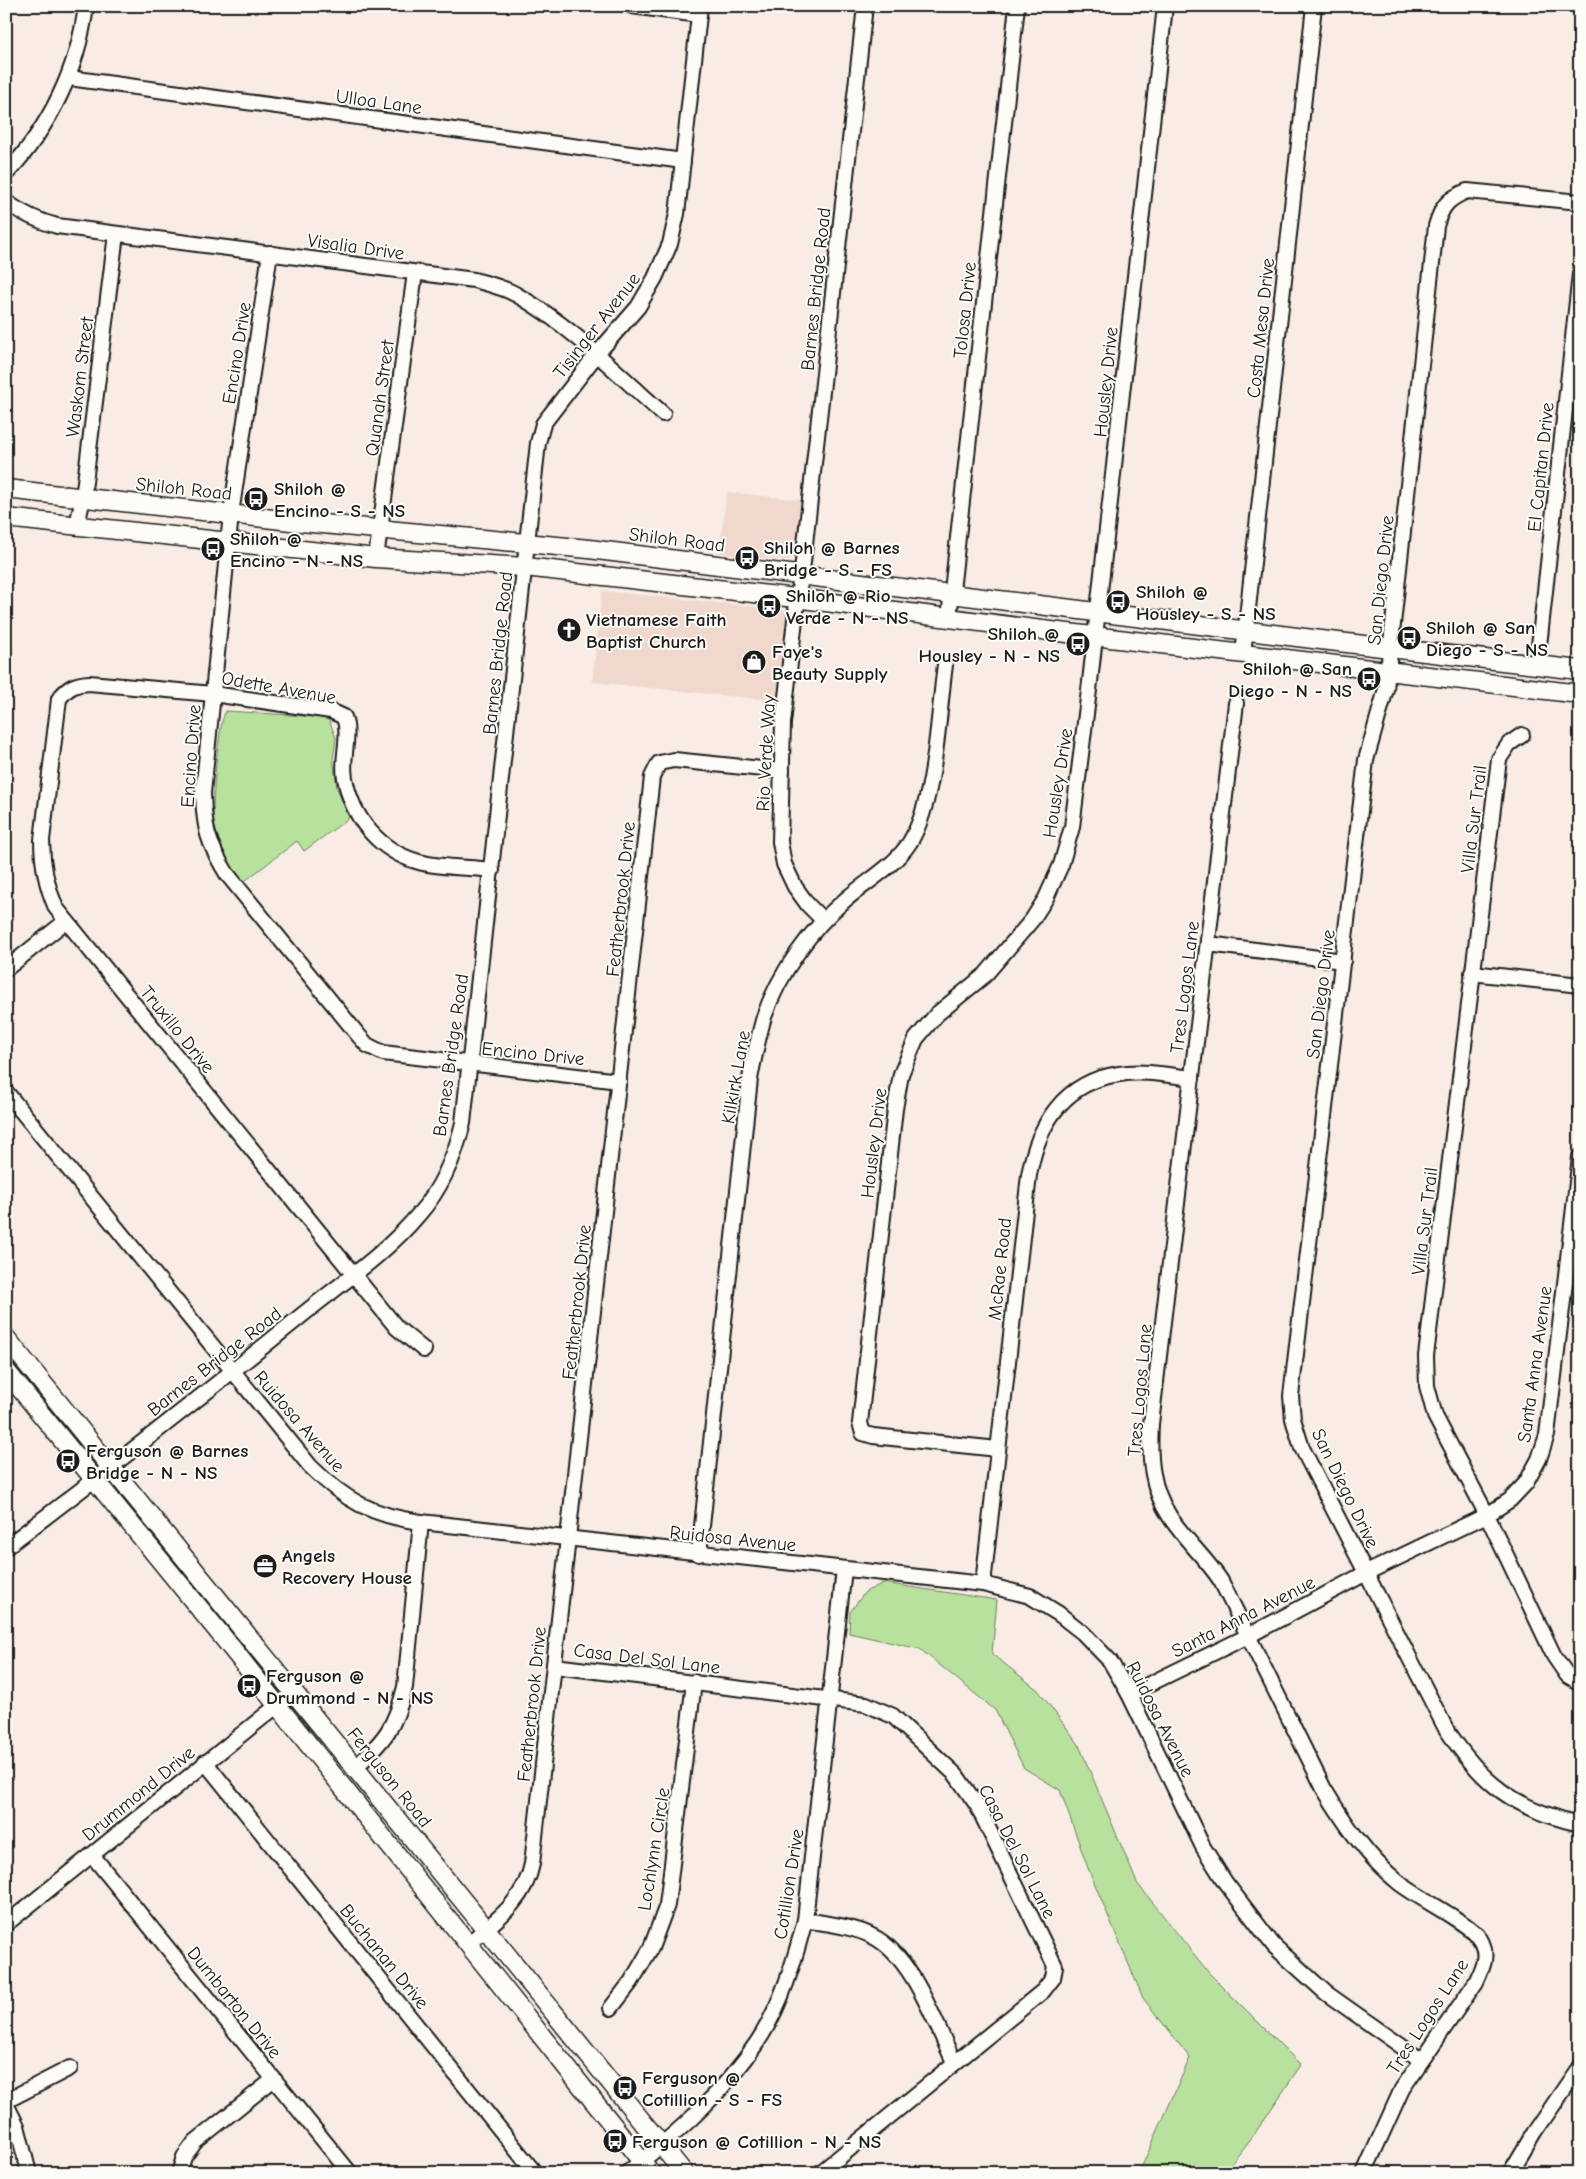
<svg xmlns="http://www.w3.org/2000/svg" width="1586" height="2179" font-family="'Comic Neue',sans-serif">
  <rect width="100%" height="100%" fill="#f8ece4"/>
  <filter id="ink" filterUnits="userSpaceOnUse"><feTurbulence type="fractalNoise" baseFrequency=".02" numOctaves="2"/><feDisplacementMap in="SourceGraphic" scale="10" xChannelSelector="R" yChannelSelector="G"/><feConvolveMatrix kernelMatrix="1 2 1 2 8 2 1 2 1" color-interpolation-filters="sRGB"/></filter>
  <g filter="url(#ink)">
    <g fill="#f1d8cd">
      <path d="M 727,492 L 801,500 L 795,555 L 789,560 L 719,553 Z"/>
      <path d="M 602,591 L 787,610 L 778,701 L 592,682 Z"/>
    </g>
    <g fill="#b8e19e" stroke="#6a7e5d">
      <path d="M 226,711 L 322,717 L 329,720 L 336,738 L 333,759 L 337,788 L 349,818 L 304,851 L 297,841 L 241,884 C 231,865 215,842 213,821 C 212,804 218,722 226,711 Z"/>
      <path d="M 883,1583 L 997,1600 L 992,1654 L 1038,1690 L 1078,1743 L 1137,1883 L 1209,1973 L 1301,2065 L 1253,2136 L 1224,2173 L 1139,2173 L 1190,2058 L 1143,1998 L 1088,1868 L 1060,1790 L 1024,1768 L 995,1710 L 920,1649 L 849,1633 L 850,1612 L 865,1592 Z"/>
    </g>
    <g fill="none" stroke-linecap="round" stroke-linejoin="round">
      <defs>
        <g id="minor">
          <path d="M 632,6 L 699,15"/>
          <path d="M 69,78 L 683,161"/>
          <path d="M 6,174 C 50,127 78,69 86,6"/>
          <path d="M 6,202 C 23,214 37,221 57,226 L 474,280 C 489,284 503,287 517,295 C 569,324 618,374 663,414"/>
          <path d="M 1580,202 L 1467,191 C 1448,199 1442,205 1436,226 L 1386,689 L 1366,760 L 1291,1396 L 1293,1419 L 1302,1448 L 1445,1727 C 1481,1783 1514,1809 1580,1824"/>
          <path d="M 270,253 L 231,514 L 203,793 C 204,829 208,843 227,874 L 359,1036 L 367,1045 L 383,1053 L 619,1081"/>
          <path d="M 77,525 L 83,498 L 116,234"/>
          <path d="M 376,558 L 415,273"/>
          <path d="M 949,618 L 1017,6"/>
          <path d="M 1243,654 L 1314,6"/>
          <path d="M 1537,664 L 1580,274"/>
          <path d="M 1236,703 L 1151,1424 C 1149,1458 1151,1488 1170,1517 C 1185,1540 1206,1558 1221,1581 L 1324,1789 C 1344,1822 1367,1857 1398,1882 C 1416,1897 1470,1923 1480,1939 C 1489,1954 1483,1967 1476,1982 L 1402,2089 L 1364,2173"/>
          <path d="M 1522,735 L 1509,744 L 1499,759 L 1426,1356 L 1427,1386 L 1435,1416 L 1487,1515 L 1554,1656 L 1567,1675 L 1580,1683"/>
          <path d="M 823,920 L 808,905 L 795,887 L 784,864 L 780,842 L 783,723 L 796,611 L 803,562 L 865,6"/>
          <path d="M 1208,944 L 1343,961"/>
          <path d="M 6,969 L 66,921"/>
          <path d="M 1472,973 L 1580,985"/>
          <path d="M 6,1092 L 310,1466 C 344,1500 373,1516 421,1522 L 983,1584 L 1030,1596 L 1059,1614 L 1083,1633 L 1110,1661 L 1129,1694 L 1203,1847 L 1225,1882 L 1274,1946 L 1326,1993 L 1421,2060"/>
          <path d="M 424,1350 L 397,1328 L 56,908 C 46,885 42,865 42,840 L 59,699 C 68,687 75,684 89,683 L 213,694 L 331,711 L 344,717 C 351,737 341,757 345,778 C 352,818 379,851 419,862 C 441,868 469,867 492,870"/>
          <path d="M 998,1449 L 873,1436 L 863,1433 L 860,1423 L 895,1109 L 901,1074 L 916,1039 L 937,1014 L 985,975 L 1032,920 L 1046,898 L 1061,865 L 1072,827 L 1090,682 L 1165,6"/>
          <path d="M 6,1547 C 104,1473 201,1397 296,1320 C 337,1286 385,1255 419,1214 C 442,1188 455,1156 463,1123 L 538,443 L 543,424 L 596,355 L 638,307 L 655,278 L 670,244 L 677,214 L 700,6"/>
          <path d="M 699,1554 L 750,1079 C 754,1058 758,1037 764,1017 C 779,973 811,929 845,900 C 867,881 894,867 910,842 C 936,799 938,716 945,665"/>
          <path d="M 983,1584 L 1029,1175 C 1038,1124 1064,1082 1119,1074 C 1143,1070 1168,1075 1192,1078"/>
          <path d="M 554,1666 L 866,1704 L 893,1716 L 956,1775 L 977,1805 L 1055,1966 L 1053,1978 L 1043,1991 L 820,2173"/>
          <path d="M 1129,1694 L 1248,1636 L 1366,1573 L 1487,1515 L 1510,1500 L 1526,1483 L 1539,1459 L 1547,1435 L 1580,1157"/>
          <path d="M 205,1762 L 535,2173"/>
          <path d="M 355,1768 C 385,1739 395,1728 405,1687 L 421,1522"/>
          <path d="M 92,1855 L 350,2173"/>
          <path d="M 805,1920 C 827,1924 852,1926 872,1936 C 912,1955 935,2023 954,2062"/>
          <path d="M 6,1924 L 294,1692"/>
          <path d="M 468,1944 C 495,1921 525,1901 532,1864 L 652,777 L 659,763 L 674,760 L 782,771"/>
          <path d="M 611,2008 L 631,1982 L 651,1948 L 667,1905 L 694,1682"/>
          <path d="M 6,2101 L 70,2068"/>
          <path d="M 6,2104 L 17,2126 L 29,2173"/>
          <path d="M 179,2173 L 184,2157 L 195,2142 L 274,2079"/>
          <path d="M 627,2173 C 676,2134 724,2093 758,2041 C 782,2004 794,1962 805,1920 L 844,1569"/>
          <path d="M 1510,2173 L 1534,2133 L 1580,2066"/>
        </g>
        <g id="major">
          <path d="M 6,489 L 291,521 L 589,549 L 1321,640 L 1580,670"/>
          <path d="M 6,518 L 376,558 L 525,567 L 787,597 L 1034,629 L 1580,694"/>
          <path d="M 6,1338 L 684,2173"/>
          <path d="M 6,1371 L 222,1636 L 651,2173"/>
        </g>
      </defs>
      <use href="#minor" stroke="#1c1c1c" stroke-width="18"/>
      <use href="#major" stroke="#1c1c1c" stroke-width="21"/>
      <use href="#minor" stroke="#fdfcf7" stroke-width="14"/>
      <use href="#major" stroke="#fdfcf7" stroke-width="18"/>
    </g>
  </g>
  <defs>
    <symbol id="bus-disc" viewBox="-11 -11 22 22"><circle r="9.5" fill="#1c1c1c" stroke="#fdfcf7"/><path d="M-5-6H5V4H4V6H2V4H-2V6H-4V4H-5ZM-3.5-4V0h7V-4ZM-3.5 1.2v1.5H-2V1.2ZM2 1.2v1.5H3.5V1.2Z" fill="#fff"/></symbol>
    <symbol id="church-disc" viewBox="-11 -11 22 22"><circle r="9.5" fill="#1c1c1c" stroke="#fdfcf7"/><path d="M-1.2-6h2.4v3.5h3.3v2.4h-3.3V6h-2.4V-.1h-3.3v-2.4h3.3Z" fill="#fff"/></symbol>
    <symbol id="shop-disc" viewBox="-11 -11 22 22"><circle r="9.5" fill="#1c1c1c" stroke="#fdfcf7"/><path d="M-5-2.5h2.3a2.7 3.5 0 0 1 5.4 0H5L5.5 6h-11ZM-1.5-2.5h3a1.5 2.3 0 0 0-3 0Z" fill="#fff"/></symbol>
    <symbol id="office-disc" viewBox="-11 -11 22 22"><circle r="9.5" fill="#1c1c1c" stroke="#fdfcf7"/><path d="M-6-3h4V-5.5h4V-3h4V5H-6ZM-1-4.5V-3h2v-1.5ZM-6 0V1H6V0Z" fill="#fff"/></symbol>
  </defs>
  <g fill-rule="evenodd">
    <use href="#bus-disc" x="242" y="485" width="28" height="28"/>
    <use href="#bus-disc" x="199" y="535" width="28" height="28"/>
    <use href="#bus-disc" x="733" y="544" width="28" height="28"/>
    <use href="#bus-disc" x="1104" y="588" width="28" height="28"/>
    <use href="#bus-disc" x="755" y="592" width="28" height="28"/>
    <use href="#church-disc" x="555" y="616" width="28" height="28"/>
    <use href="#bus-disc" x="1395" y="624" width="28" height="28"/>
    <use href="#bus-disc" x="1064" y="630" width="28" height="28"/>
    <use href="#shop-disc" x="740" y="648" width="28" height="28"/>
    <use href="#bus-disc" x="1355" y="665" width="28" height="28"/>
    <use href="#bus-disc" x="54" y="1447" width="28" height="28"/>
    <use href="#office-disc" x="251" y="1552" width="28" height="28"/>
    <use href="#bus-disc" x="235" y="1672" width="28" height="28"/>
    <use href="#bus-disc" x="611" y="2074" width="28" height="28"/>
    <use href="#bus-disc" x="601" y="2127" width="28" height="28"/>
  </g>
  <g text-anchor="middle" stroke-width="4" stroke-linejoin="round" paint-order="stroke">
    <g font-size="19" fill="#1c1c1c" stroke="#fdfcf7">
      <text transform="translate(379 101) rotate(8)" y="7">Ulloa Lane</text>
      <text transform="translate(356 246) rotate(8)" y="7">Visalia Drive</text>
      <text transform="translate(815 289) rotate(-84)" y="7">Barnes Bridge Road</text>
      <text transform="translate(964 310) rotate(-84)" y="7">Tolosa Drive</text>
      <text transform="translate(596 325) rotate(-52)" y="7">Tisinger Avenue</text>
      <text transform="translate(1260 328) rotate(-84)" y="7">Costa Mesa Drive</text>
      <text transform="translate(236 353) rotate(-81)" y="7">Encino Drive</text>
      <text transform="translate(79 377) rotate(-83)" y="7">Waskom Street</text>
      <text transform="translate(1105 382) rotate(-84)" y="7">Housley Drive</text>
      <text transform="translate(379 398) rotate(-82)" y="7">Quanah Street</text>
      <text transform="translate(1540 467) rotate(-84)" y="7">El Capitan Drive</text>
      <text transform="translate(184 488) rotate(6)" y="7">Shiloh Road</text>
      <text transform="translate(677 539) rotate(7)" y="7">Shiloh Road</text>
      <text transform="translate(1380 580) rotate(-84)" y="7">San Diego Drive</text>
      <text transform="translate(497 653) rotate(-84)" y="7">Barnes Bridge Road</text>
      <text transform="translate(279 687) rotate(10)" y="7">Odette Avenue</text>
      <text transform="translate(765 753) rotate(-87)" y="7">Rio Verde Way</text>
      <text transform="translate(190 756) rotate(-86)" y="7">Encino Drive</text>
      <text transform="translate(1057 783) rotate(-81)" y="7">Housley Drive</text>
      <text transform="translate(1473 819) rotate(-83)" y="7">Villa Sur Trail</text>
      <text transform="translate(620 899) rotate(-84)" y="7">Featherbrook Drive</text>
      <text transform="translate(1184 987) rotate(-83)" y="7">Tres Logos Lane</text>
      <text transform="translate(1320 994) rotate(-83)" y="7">San Diego Drive</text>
      <text transform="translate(178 1029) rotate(51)" y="7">Truxillo Drive</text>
      <text transform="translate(533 1053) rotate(6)" y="7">Encino Drive</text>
      <text transform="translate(450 1055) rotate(-82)" y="7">Barnes Bridge Road</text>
      <text transform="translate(735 1077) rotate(-80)" y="7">Kilkirk Lane</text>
      <text transform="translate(873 1143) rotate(-83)" y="7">Housley Drive</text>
      <text transform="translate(1424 1221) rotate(-83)" y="7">Villa Sur Trail</text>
      <text transform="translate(999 1269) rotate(-84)" y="7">McRae Road</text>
      <text transform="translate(576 1302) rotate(-84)" y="7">Featherbrook Drive</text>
      <text transform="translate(214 1361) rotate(-38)" y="7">Barnes Bridge Road</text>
      <text transform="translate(1534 1364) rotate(-82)" y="7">Santa Anna Avenue</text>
      <text transform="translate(1139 1390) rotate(-85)" y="7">Tres Logos Lane</text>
      <text transform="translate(300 1421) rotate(49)" y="7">Ruidosa Avenue</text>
      <text transform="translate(1346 1488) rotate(64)" y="7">San Diego Drive</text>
      <text transform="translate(733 1538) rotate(6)" y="7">Ruidosa Avenue</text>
      <text transform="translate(1243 1616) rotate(-27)" y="7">Santa Anna Avenue</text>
      <text transform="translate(647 1658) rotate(7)" y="7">Casa Del Sol Lane</text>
      <text transform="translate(531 1704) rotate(-84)" y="7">Featherbrook Drive</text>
      <text transform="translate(1161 1719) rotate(63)" y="7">Ruidosa Avenue</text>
      <text transform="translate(390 1777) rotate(51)" y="7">Ferguson Road</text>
      <text transform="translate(138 1793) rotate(-39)" y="7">Drummond Drive</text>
      <text transform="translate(653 1849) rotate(-81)" y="7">Lochlynn Circle</text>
      <text transform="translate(1018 1851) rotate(63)" y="7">Casa Del Sol Lane</text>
      <text transform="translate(788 1884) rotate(-81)" y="7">Cotillion Drive</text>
      <text transform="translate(385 1956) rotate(51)" y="7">Buchanan Drive</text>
      <text transform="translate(235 2002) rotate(51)" y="7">Dumbarton Drive</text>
      <text transform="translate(1427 2016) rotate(-57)" y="7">Tres Logos Lane</text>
    </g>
    <g font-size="19" font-weight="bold" fill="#1c1c1c" stroke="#fdfcf7" text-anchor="start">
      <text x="274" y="495">Shiloh @<tspan x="274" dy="22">Encino - S - NS</tspan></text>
      <text x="230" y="545">Shiloh @<tspan x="230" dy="22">Encino - N - NS</tspan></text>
      <text x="764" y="554">Shiloh @ Barnes<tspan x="764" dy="22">Bridge - S - FS</tspan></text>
      <text x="1136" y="598">Shiloh @<tspan x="1136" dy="22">Housley - S - NS</tspan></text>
      <text x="786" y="602">Shiloh @ Rio<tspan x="786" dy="22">Verde - N - NS</tspan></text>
      <text x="586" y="626">Vietnamese Faith<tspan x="586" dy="22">Baptist Church</tspan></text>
      <text x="1426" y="634">Shiloh @ San<tspan x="1426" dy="22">Diego - S - NS</tspan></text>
      <text x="1060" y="640" text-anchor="end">Shiloh @<tspan x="1060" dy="22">Housley - N - NS</tspan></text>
      <text x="772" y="658">Faye's<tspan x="772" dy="22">Beauty Supply</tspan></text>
      <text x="1352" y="675" text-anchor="end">Shiloh @ San<tspan x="1352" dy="22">Diego - N - NS</tspan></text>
      <text x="86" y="1457">Ferguson @ Barnes<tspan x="86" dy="22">Bridge - N - NS</tspan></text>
      <text x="282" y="1562">Angels<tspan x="282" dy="22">Recovery House</tspan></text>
      <text x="266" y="1682">Ferguson @<tspan x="266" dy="22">Drummond - N - NS</tspan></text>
      <text x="642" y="2084">Ferguson @<tspan x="642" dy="22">Cotillion - S - FS</tspan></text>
      <text x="632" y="2148">Ferguson @ Cotillion - N - NS</text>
    </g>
  </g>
  <rect width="1586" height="2179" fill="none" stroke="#fdfcf7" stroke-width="25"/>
  <rect x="12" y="12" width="1561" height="2154" fill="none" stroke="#1c1c1c" stroke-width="2" filter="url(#ink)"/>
</svg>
